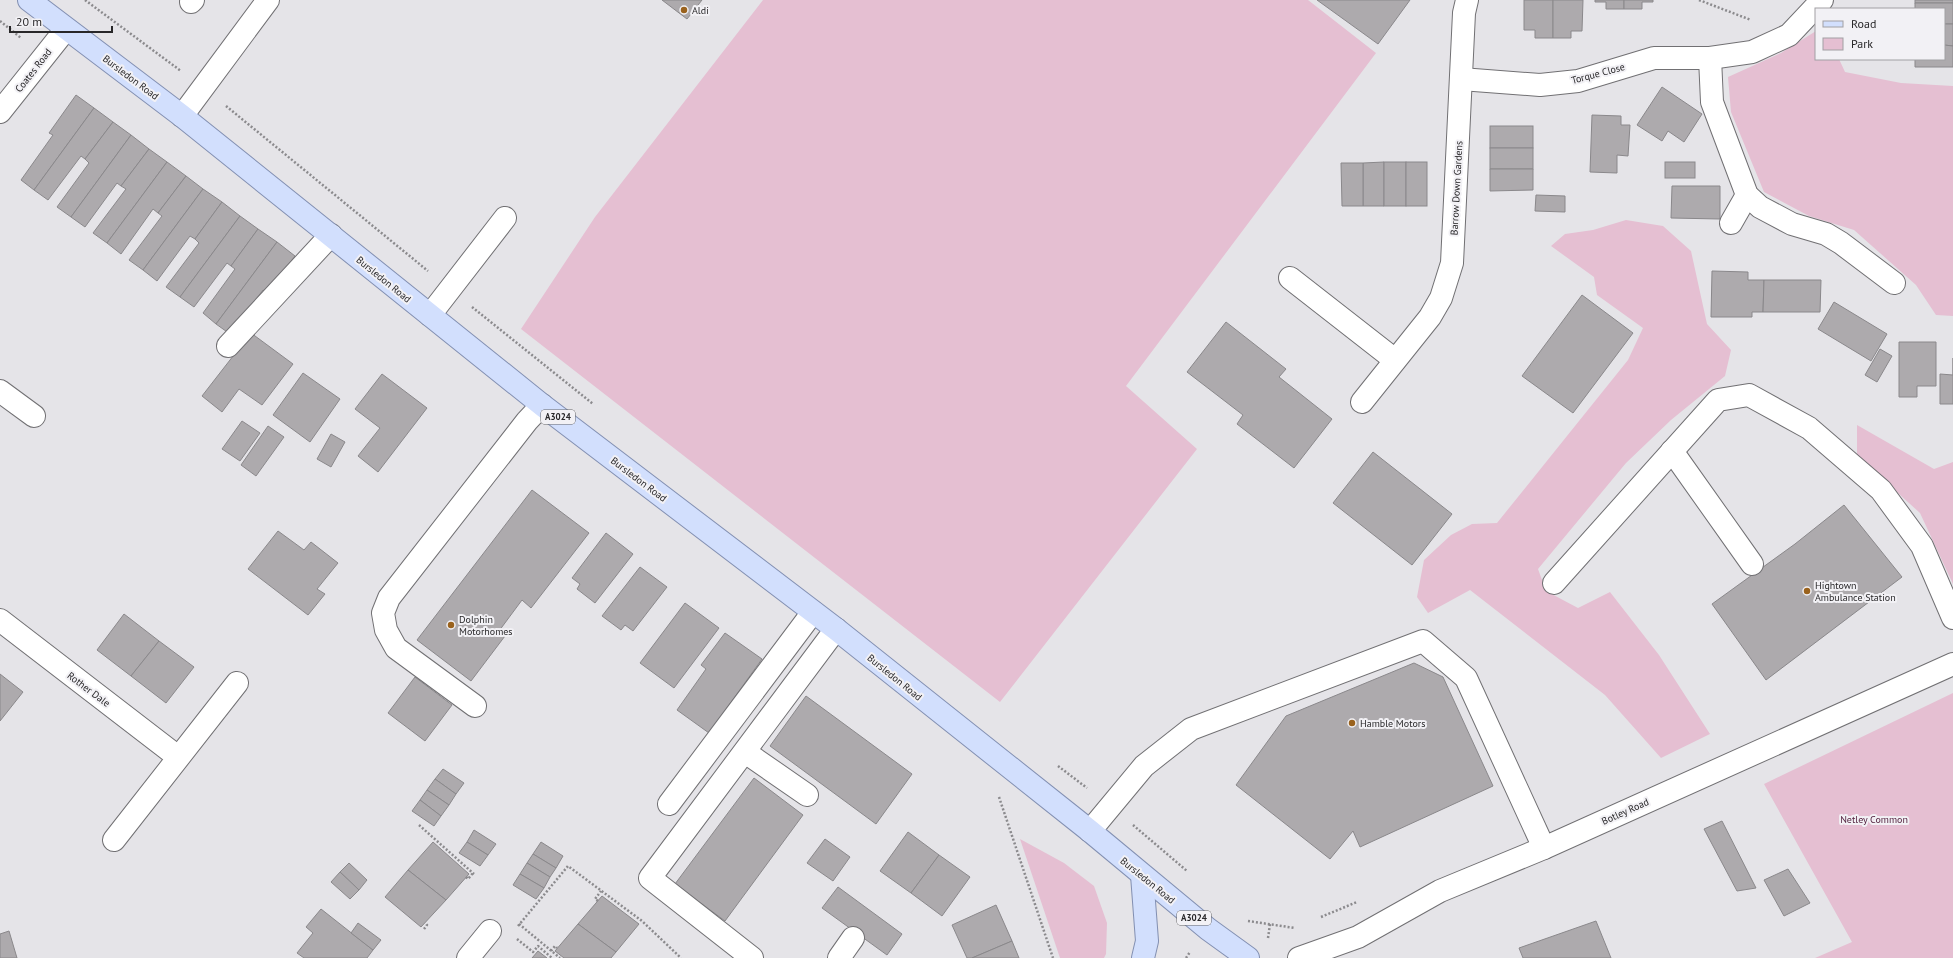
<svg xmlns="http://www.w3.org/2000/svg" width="1953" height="958" font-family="'PT Sans',sans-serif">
  <rect width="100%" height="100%" fill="#e5e4e8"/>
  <g fill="#e5bfd2">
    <path d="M 763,0 L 1308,0 L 1376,53 L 1126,386 L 1197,449 L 1000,702 L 521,329 L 595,217 Z"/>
    <path d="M 1816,31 L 1816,59 L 1839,59 L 1845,72 L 1901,83 L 1953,86 L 1953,316 L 1936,315 L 1916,285 L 1854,230 L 1809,216 L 1764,192 L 1731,112 L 1728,77 L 1781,53 Z"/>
    <path d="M 1626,220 L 1663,226 L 1691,251 L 1707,324 L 1731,350 L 1725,376 L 1671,420 L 1626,463 L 1538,569 L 1546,591 L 1578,608 L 1610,592 L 1659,655 L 1710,734 L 1661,758 L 1605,695 L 1470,590 L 1428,613 L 1417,597 L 1424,560 L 1451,535 L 1472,524 L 1497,523 L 1628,360 L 1643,328 L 1597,295 L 1594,277 L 1551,246 L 1565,234 L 1593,230 Z"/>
    <path d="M 1857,425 L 1934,469 L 1953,462 L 1953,584 L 1920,513 L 1857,456 Z"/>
    <path d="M 1953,693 L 1953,958 L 1815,958 L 1852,942 L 1764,784 Z"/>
    <path d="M 1020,839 L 1064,863 L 1094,886 L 1107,923 L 1106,954 L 1104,958 L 1060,958 Z"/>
  </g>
  <g fill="#adaaad" stroke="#8a888b">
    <path d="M 662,0 L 702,0 L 687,19 Z"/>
    <path d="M 1317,0 L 1410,0 L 1378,44 Z"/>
    <path d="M 1524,0 L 1553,0 L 1553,38 L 1535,38 L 1535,30 L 1524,30 Z"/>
    <path d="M 1553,0 L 1583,0 L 1582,31 L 1571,31 L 1571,38 L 1553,38 Z"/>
    <path d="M 1595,0 L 1624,0 L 1624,9 L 1606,9 L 1606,2 L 1595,2 Z"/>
    <path d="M 1624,0 L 1653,0 L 1653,2 L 1642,2 L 1642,9 L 1624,9 Z"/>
    <rect x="1915" y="0" width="38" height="3"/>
    <path d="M 1915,3 L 1953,3 L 1953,24 L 1944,24 L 1944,9 L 1915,9 Z"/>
    <path d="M 1944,24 L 1953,24 L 1953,46 L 1944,45 Z"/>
    <path d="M 1944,45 L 1953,46 L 1953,67 L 1915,67 L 1915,59 L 1944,59 Z"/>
    <path d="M 1662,87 L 1702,114 L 1684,142 L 1668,131 L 1662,141 L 1637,125 Z"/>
    <path d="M 76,95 L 94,108 L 34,190 L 21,180 L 53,135 L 49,133 Z"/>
    <path d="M 94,108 L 113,122 L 85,159 L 81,156 L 48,200 L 34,190 Z"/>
    <path d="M 1592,115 L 1621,116 L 1621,125 L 1630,125 L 1628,156 L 1617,155 L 1617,173 L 1590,172 Z"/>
    <path d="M 113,122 L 131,135 L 71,217 L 57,207 L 89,163 L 85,159 Z"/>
    <rect x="1490" y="126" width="43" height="22"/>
    <path d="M 131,135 L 149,149 L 121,186 L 117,183 L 85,227 L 71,217 Z"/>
    <rect x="1490" y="148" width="43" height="21"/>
    <path d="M 149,149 L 167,162 L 107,243 L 93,233 L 126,189 L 121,186 Z"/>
    <path d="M 167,162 L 186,176 L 158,213 L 153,209 L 121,254 L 107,243 Z"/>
    <path d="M 1384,162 L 1384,206 L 1363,206 L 1363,163 Z"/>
    <rect x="1384" y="162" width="22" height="44"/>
    <rect x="1406" y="162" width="21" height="44"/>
    <rect x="1665" y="162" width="30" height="16"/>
    <path d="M 1341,163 L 1363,163 L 1363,206 L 1342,206 Z"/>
    <path d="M 1490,169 L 1533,169 L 1533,190 L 1490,191 Z"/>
    <path d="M 186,176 L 203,189 L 143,270 L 129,260 L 162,216 L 158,213 Z"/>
    <path d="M 1672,186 L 1720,186 L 1720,219 L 1671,218 Z"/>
    <path d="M 203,189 L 222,202 L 195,239 L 190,236 L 157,281 L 143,270 Z"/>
    <path d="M 1536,195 L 1565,196 L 1565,212 L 1535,211 Z"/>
    <path d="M 222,202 L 240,216 L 180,297 L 166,287 L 199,243 L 195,239 Z"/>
    <path d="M 240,216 L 258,229 L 231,266 L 227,263 L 194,307 L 180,297 Z"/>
    <path d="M 258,229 L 277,242 L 216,324 L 203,313 L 235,269 L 231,266 Z"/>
    <path d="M 277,242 L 295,256 L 267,293 L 263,290 L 230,334 L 216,324 Z"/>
    <path d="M 1712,271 L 1748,272 L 1748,280 L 1764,280 L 1763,312 L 1752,312 L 1752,317 L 1711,317 Z"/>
    <path d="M 1764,280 L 1821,280 L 1820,312 L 1763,312 Z"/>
    <path d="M 1582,295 L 1633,333 L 1573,413 L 1522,376 Z"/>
    <path d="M 1834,302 L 1887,334 L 1871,361 L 1818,329 Z"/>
    <path d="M 1226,322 L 1286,369 L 1279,377 L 1332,419 L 1294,468 L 1237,424 L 1243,415 L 1187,372 Z"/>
    <path d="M 251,333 L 293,364 L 262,405 L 239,389 L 222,412 L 202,396 Z"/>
    <path d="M 1899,342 L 1936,342 L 1936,386 L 1917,386 L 1917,397 L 1899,397 Z"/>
    <path d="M 1880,349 L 1892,356 L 1877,382 L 1865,375 Z"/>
    <path d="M 1953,358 L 1953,404 L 1940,404 L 1940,374 L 1953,375 Z"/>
    <path d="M 303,373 L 340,399 L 310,442 L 273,415 Z"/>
    <path d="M 382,374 L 427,408 L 378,472 L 358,456 L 380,428 L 355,409 Z"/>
    <path d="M 242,421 L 260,433 L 240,461 L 222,449 Z"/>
    <path d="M 268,426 L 284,437 L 256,476 L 241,465 Z"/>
    <path d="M 331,434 L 345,442 L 331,467 L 317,459 Z"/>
    <path d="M 1373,452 L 1452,514 L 1412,565 L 1333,503 Z"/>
    <path d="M 532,490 L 589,533 L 531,608 L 522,600 L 499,631 L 505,636 L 471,681 L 417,640 Z"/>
    <path d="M 1844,505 L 1902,577 L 1766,680 L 1712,604 L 1795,544 Z"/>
    <path d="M 278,531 L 304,550 L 311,542 L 338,563 L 317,589 L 325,594 L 308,615 L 248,569 Z"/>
    <path d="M 606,533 L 633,554 L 595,603 L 577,589 L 580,584 L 572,578 Z"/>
    <path d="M 640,567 L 667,587 L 633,631 L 625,625 L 621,630 L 602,616 Z"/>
    <path d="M 685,603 L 719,628 L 674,688 L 640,663 Z"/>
    <path d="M 124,614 L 159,641 L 131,676 L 97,650 Z"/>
    <path d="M 725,633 L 762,659 L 709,733 L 677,710 L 706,669 L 701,665 Z"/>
    <path d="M 159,641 L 194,667 L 166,703 L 131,676 Z"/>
    <path d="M 1414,663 L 1443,677 L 1493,786 L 1360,847 L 1353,831 L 1330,859 L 1236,785 L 1286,716 Z"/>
    <path d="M 0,674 L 23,692 L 0,721 Z"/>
    <path d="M 415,677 L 452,705 L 425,741 L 388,713 Z"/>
    <path d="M 806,696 L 912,774 L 876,824 L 770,746 Z"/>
    <path d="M 443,769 L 464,783 L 456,794 L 435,779 Z"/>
    <path d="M 754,778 L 803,815 L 725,921 L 675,884 Z"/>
    <path d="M 435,779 L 456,794 L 449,805 L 427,790 Z"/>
    <path d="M 427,790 L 449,805 L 441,816 L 420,800 Z"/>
    <path d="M 420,800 L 441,816 L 434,826 L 412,811 Z"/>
    <path d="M 1722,821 L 1756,888 L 1737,891 L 1704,829 Z"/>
    <path d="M 474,830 L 496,844 L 488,855 L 467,842 Z"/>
    <path d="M 908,832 L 939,855 L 911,893 L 880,871 Z"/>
    <path d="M 825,839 L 850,857 L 833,881 L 807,863 Z"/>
    <path d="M 433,842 L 469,874 L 446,900 L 408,870 Z"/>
    <path d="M 467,842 L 488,855 L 480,866 L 459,853 Z"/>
    <path d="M 541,842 L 563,856 L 556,868 L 533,854 Z"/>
    <path d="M 533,854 L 556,868 L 550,877 L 527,863 Z"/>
    <path d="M 939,855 L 970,877 L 942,916 L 911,893 Z"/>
    <path d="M 349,863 L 367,880 L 359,890 L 340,872 Z"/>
    <path d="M 527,863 L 550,877 L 544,888 L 520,874 Z"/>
    <path d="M 1788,869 L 1810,903 L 1784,916 L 1764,880 Z"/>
    <path d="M 408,870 L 446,900 L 421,927 L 385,897 Z"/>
    <path d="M 340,872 L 359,890 L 350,899 L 331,882 Z"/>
    <path d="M 520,874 L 544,888 L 536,899 L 513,885 Z"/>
    <path d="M 838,887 L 902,934 L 887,955 L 822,908 Z"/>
    <path d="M 602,896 L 639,924 L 616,952 L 578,924 Z"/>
    <path d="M 996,905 L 1012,941 L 972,958 L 967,958 L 952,925 Z"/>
    <path d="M 321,909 L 373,950 L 367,958 L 304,958 L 297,953 L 313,933 L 306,927 Z"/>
    <path d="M 1596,921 L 1611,958 L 1523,958 L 1519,948 Z"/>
    <path d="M 358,923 L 381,940 L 373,950 L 351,933 Z"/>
    <path d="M 578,924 L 616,952 L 611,958 L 564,958 L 555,951 Z"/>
    <path d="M 9,931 L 17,958 L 0,958 L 0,934 Z"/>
    <path d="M 1012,941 L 1019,958 L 972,958 Z"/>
    <path d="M 538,951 L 547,958 L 532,958 Z"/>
  </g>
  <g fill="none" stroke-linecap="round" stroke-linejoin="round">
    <defs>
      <g id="minor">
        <path d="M 191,2 L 193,0"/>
        <path d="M 1710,58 L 1712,102 L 1747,195 L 1760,207 L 1792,224 L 1826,234 L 1841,243 L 1894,283"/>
        <path d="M 1461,79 L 1540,85 L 1578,81 L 1654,58 L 1710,58 L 1752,52 L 1789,35 L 1822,0"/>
        <path d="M 0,112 L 66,29"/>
        <path d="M 182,116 L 268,0"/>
        <path d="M 1731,223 L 1747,195"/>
        <path d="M 1290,278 L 1395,360"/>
        <path d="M 430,315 L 505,218"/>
        <path d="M 228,346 L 331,235"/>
        <path d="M 0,391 L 34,416"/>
        <path d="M 1362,402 L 1430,317 L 1441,298 L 1452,263 L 1464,13 L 1467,0"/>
        <path d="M 1672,451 L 1752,564"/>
        <path d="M 1554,583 L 1718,400 L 1749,395 L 1809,428 L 1881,490 L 1922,546 L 1953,618"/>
        <path d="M 0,620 L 178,757"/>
        <path d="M 475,706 L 396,648 L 386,630 L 383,613 L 389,598 L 527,421 L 542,405"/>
        <path d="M 745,752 L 807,795"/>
        <path d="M 669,804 L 813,612"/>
        <path d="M 1090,831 L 1144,766 L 1191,729 L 1423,641 L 1466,678 L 1544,848"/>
        <path d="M 114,840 L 237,683"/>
        <path d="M 468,958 L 490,931"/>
        <path d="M 752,958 L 650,878 L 836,629"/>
        <path d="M 839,958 L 853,938"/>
        <path d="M 1299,958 L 1358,937 L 1440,891 L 1544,848 L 1953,664"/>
      </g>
      <g id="major">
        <path d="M 29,0 L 182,116 L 542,405 L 836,629 L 1090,831 L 1208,929 L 1248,958"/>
        <path d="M 1142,875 L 1147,941 L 1143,958"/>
      </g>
    </defs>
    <use href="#minor" stroke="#717073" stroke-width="24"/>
    <use href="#major" stroke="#8390b2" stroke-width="24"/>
    <g stroke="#8b8a8d" stroke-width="2.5" stroke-dasharray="2 2" stroke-linecap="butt">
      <path d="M 85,0 L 181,71"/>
      <path d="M 1699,0 L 1751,20"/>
      <path d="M 0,21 L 21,38"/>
      <path d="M 226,106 L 428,271"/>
      <path d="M 472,307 L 593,404"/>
      <path d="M 1058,766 L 1087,788"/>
      <path d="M 999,797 L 1053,958"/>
      <path d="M 419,825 L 474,874"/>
      <path d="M 1133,825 L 1187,871"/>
      <path d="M 466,877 L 468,879 L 473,873"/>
      <path d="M 598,901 L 595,899 L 601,891"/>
      <path d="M 1321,917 L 1357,902"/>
      <path d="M 1248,921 L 1295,928"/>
      <path d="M 519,924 L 560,958"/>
      <path d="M 518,926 L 568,866 L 642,921 L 681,958"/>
      <path d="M 424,929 L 427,925 L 425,923"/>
      <path d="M 1268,938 L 1270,924"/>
      <path d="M 517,939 L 533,952 L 538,946 L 552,958"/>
      <path d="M 551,951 L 555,946 L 557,948"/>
      <path d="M 1186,958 L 1190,952"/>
    </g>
    <use href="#minor" stroke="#fff" stroke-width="22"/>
    <use href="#major" stroke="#d2dffd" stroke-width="22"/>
  </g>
  <g fill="#9a621d" stroke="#f2f1f5" stroke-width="1.5">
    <circle cx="684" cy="10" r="4"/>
    <circle cx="1807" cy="591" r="4"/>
    <circle cx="451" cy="625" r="4"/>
    <circle cx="1352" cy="723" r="4"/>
  </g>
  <g text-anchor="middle" stroke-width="4" stroke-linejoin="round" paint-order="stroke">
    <g fill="#f2f1f5" stroke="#656466" stroke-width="1">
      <rect x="541" y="410" width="34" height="14" rx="3"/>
      <rect x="1177" y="911" width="34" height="14" rx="3"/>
    </g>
    <g font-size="9" font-weight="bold" fill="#282729">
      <text x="558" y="420">A3024</text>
      <text x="1194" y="921">A3024</text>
    </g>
    <g font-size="10" fill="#282729" stroke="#f2f1f5" text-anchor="start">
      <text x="692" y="14">Aldi</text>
      <text x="1815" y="589">Hightown<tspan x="1815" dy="12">Ambulance Station</tspan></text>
      <text x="459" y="623">Dolphin<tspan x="459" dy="12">Motorhomes</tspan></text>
      <text x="1360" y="727">Hamble Motors</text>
    </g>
    <g font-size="10" fill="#282729" stroke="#f2f1f5">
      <text transform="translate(33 70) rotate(-52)" y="4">Coates Road</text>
      <text transform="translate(1598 73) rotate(-15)" y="4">Torque Close</text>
      <text transform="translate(131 77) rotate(37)" y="4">Bursledon Road</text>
      <text transform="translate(1456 188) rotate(-87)" y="4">Barrow Down Gardens</text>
      <text transform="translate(384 279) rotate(39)" y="4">Bursledon Road</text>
      <text transform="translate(639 479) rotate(37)" y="4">Bursledon Road</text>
      <text transform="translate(895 677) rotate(39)" y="4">Bursledon Road</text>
      <text transform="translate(89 689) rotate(37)" y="4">Rother Dale</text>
      <text transform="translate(1625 811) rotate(-24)" y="4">Botley Road</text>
      <text transform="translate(1148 880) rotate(39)" y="4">Bursledon Road</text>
    </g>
    <g font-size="10" fill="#53223f" stroke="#f2f1f5">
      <text x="1874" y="823">Netley Common</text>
    </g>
  </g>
  <rect x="1815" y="8" width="130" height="52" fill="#f2f1f5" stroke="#a1a0a3"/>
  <rect x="1823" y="21" width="20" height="6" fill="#d2dffd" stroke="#a1a0a3"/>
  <text x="1851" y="28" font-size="12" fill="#282729">Road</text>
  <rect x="1823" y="38" width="20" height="12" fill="#e5bfd2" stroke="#a1a0a3"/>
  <text x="1851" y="48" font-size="12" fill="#282729">Park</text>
  <path d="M10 26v6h102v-6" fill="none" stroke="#282729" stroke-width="2"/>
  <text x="16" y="26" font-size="12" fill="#282729" stroke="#f2f1f5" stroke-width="3" paint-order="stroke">20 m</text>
</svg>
